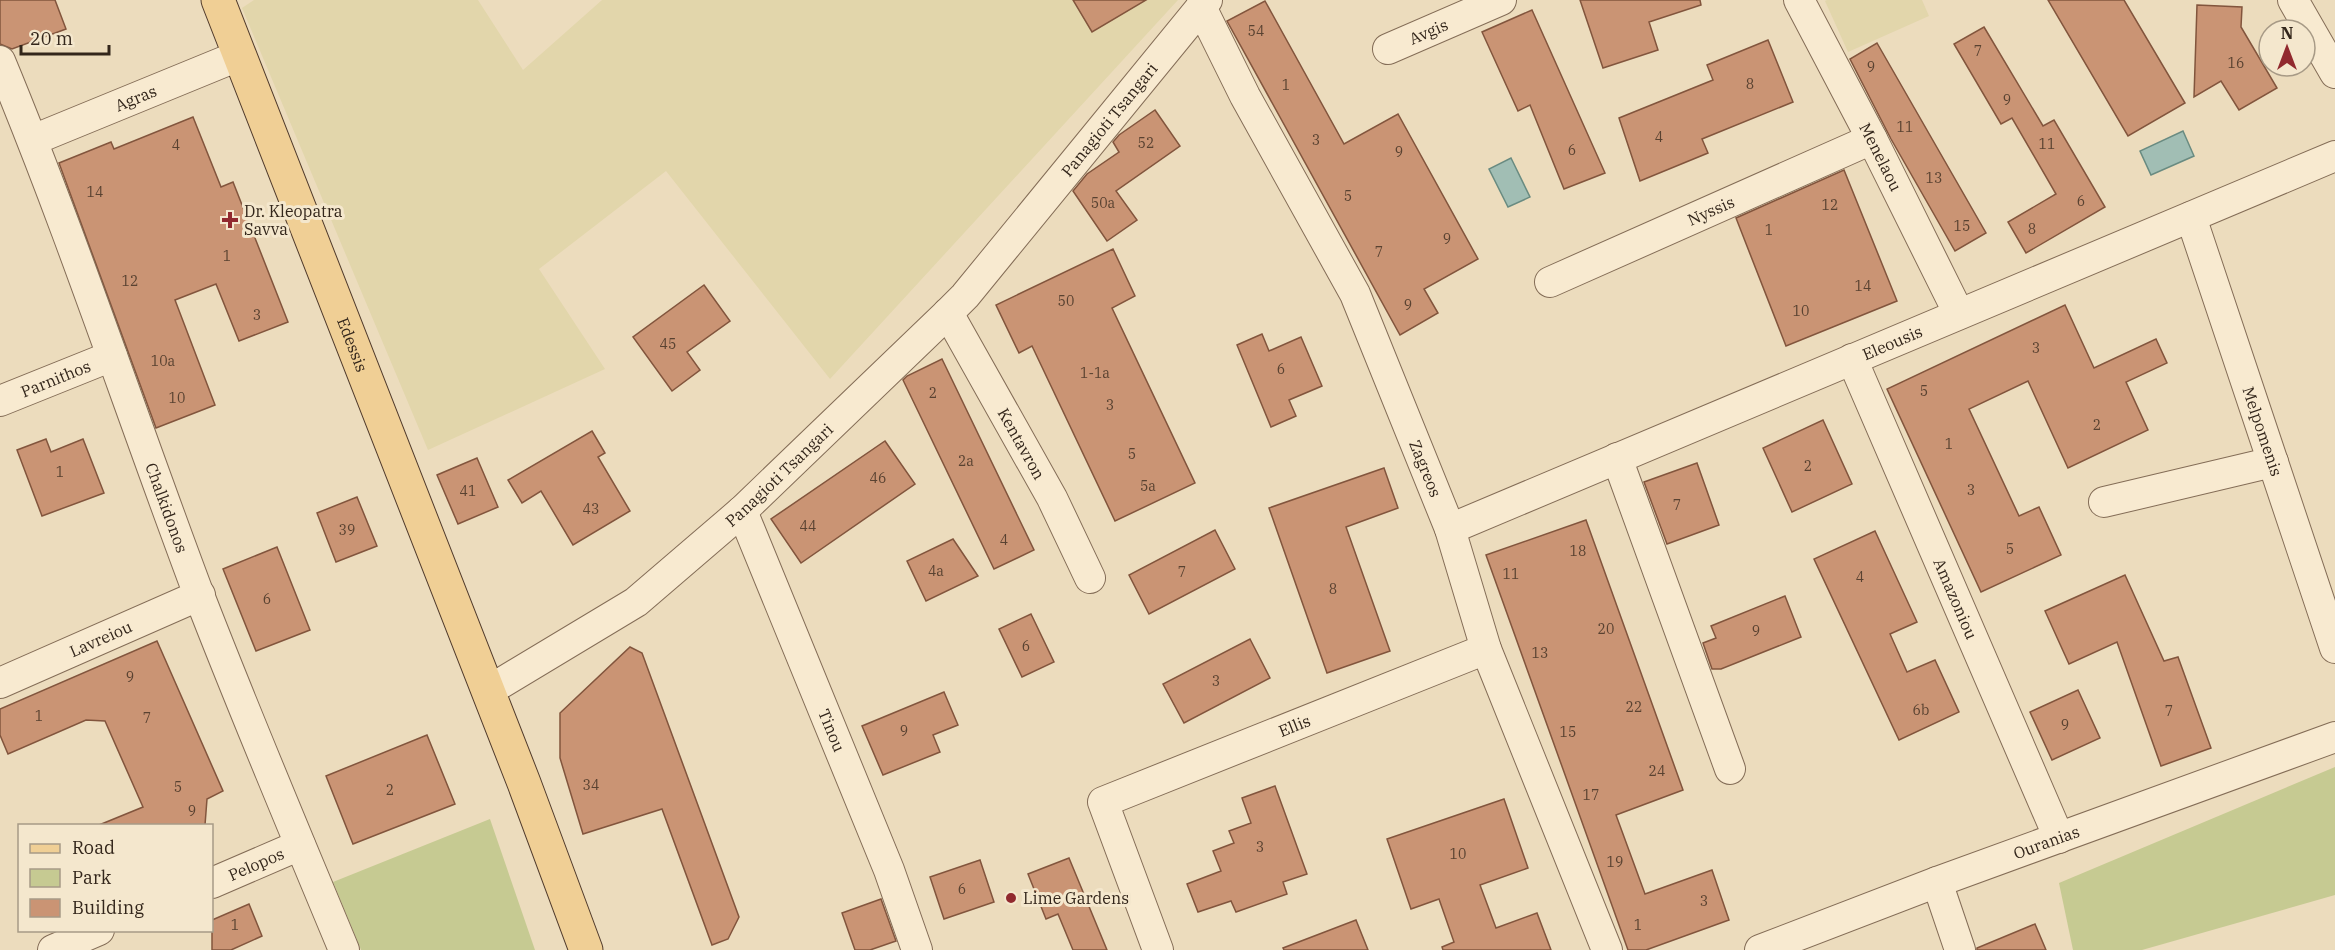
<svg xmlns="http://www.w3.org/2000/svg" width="2335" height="950" font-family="'IBM Plex Serif',serif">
  <rect width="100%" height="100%" fill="#ecdcbd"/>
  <g fill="#e2d6ab">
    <path d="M 254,0 L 478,0 L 523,70 L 602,0 L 1178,0 L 830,379 L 666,171 L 539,269 L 605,369 L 428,450 L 242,8 Z"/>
    <path d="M 1827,0 L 1922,0 L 1929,16 L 1848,52 L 1825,1 Z"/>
  </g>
  <g fill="#c6ca92">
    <path d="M 2335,767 L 2335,895 L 2142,950 L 2073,950 L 2059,883 Z"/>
    <path d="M 490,819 L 535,950 L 361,950 L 333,882 Z"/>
  </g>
  <g fill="#a1beb4" stroke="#698b81" stroke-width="1.5">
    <path d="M 2183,131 L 2194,156 L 2151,175 L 2140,151 Z"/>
    <path d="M 1511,158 L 1530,197 L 1508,207 L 1489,169 Z"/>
  </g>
  <g fill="#ca9474" stroke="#82553d" stroke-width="1.5">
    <path d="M 0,0 L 55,0 L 66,29 L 12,49 L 0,44 Z"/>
    <path d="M 1073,0 L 1146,0 L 1092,32 Z"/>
    <path d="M 1580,0 L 1700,0 L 1701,5 L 1649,22 L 1658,50 L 1603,68 Z"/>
    <path d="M 2048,0 L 2124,0 L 2185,103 L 2128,136 Z"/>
    <path d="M 1265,1 L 1344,144 L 1398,114 L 1478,259 L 1424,289 L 1438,313 L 1400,335 L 1227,21 Z"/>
    <path d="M 2197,5 L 2242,7 L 2241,27 L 2277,88 L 2239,110 L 2221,81 L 2194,97 Z"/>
    <path d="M 1532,10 L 1605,173 L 1564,189 L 1530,105 L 1518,111 L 1482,32 Z"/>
    <path d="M 1984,27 L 2043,126 L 2054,120 L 2105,207 L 2026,253 L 2008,222 L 2056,194 L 2012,118 L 2001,124 L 1954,44 Z"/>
    <path d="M 1768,40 L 1793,102 L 1702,139 L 1708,153 L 1640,181 L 1619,118 L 1713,80 L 1707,65 Z"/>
    <path d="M 1877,43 L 1986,233 L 1955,251 L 1891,139 L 1850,59 Z"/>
    <path d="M 1155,110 L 1180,146 L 1116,191 L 1137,220 L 1107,241 L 1073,191 L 1087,174 L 1119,152 L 1113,142 L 1119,135 Z"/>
    <path d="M 193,117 L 221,187 L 233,182 L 288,322 L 239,341 L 216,284 L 175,300 L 215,405 L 156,428 L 59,163 L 111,142 L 114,149 Z"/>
    <path d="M 1844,170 L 1897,301 L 1786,346 L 1736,218 Z"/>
    <path d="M 1113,249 L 1135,296 L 1112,308 L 1195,483 L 1115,521 L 1032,346 L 1019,353 L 996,305 Z"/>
    <path d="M 704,285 L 730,321 L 687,352 L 700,370 L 672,391 L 633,337 Z"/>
    <path d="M 2065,305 L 2094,368 L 2156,339 L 2167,363 L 2126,382 L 2148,430 L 2068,468 L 2028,381 L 1969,409 L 2019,516 L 2039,507 L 2061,555 L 1981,592 L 1887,389 Z"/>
    <path d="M 1262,334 L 1269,351 L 1301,337 L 1322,386 L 1289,400 L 1296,416 L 1271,427 L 1237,345 Z"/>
    <path d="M 942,359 L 1034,550 L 994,569 L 903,380 L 907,376 Z"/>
    <path d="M 1823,420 L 1852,484 L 1792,512 L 1763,448 Z"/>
    <path d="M 592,431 L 605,453 L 598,457 L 630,511 L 573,545 L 541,491 L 522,503 L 508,480 Z"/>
    <path d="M 46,439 L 51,452 L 83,439 L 104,493 L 42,516 L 17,450 Z"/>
    <path d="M 885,441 L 915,484 L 801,563 L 771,519 Z"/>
    <path d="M 477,458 L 498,507 L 458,524 L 437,475 Z"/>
    <path d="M 1697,463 L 1719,525 L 1667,544 L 1644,482 Z"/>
    <path d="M 1384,468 L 1398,508 L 1346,527 L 1390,651 L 1327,673 L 1269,508 Z"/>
    <path d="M 357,497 L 377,546 L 336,562 L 317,513 Z"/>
    <path d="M 1586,520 L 1683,790 L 1616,815 L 1645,894 L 1712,870 L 1729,920 L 1646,950 L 1628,950 L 1486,555 Z"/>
    <path d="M 1215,530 L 1235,569 L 1149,614 L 1129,575 Z"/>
    <path d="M 1875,531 L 1917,622 L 1890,634 L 1907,672 L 1935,660 L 1959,712 L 1899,740 L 1814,559 Z"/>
    <path d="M 953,539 L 978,576 L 926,601 L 907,561 Z"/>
    <path d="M 277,547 L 310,630 L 256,651 L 223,569 Z"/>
    <path d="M 2125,575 L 2164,661 L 2178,657 L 2211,748 L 2161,766 L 2117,642 L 2069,664 L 2045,611 Z"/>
    <path d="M 1785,596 L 1801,637 L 1721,669 L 1712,669 L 1703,643 L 1716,638 L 1711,626 Z"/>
    <path d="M 1031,614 L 1054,662 L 1022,677 L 999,629 Z"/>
    <path d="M 1250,639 L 1270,678 L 1184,723 L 1163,684 Z"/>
    <path d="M 157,641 L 223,791 L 207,799 L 205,825 L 99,825 L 143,807 L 105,721 L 86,720 L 8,754 L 0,735 L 0,709 Z"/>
    <path d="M 630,647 L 642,653 L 739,917 L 728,939 L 712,945 L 662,809 L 583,834 L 560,758 L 560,713 Z"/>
    <path d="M 2078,690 L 2100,738 L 2052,760 L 2030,712 Z"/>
    <path d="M 944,692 L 958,725 L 933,735 L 940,752 L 883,775 L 862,726 Z"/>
    <path d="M 427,735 L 455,804 L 353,844 L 326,776 Z"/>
    <path d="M 1275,786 L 1307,874 L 1283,882 L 1287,894 L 1236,912 L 1231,901 L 1198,912 L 1187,884 L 1221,871 L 1213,851 L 1234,843 L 1229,831 L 1251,823 L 1242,798 Z"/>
    <path d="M 1504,799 L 1528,868 L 1480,885 L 1496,928 L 1537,913 L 1551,950 L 1443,950 L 1442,947 L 1454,942 L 1439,899 L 1411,909 L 1387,839 Z"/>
    <path d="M 1069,858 L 1107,950 L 1073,950 L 1058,914 L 1046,919 L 1028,874 Z"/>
    <path d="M 980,860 L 994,902 L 944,919 L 930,877 Z"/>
    <path d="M 881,899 L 896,941 L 870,950 L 855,950 L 842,913 Z"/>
    <path d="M 249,904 L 262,936 L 231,950 L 212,950 L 212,920 Z"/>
    <path d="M 1356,920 L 1368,950 L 1284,950 L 1283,948 Z"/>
    <path d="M 2035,924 L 2046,950 L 1977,950 L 1977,948 Z"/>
  </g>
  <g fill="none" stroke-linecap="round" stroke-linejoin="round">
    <defs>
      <g id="minor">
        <path id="s1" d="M 1799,0 L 1872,139 L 1959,314"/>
        <path d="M 2293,0 L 2335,73"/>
        <path id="s2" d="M 1201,7 L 1245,96 L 1355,294 L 1450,529 L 1486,649 L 1607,950"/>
        <path id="s3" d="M 1388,49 L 1501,0"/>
        <path id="s4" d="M 0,61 C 73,237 132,417 199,595 C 245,714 295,832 344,950"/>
        <path id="s5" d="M 33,140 L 238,56"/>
        <path id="s6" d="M 2191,217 L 2335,648"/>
        <path id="s7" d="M 1550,282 L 1872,139"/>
        <path id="s8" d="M 948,313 L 1052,498 L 1090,578"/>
        <path id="s9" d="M 1852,359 L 2059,838"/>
        <path id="s10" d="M 0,401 L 112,356"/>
        <path d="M 1617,458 L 1730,769"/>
        <path d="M 2104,502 L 2273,462"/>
        <path id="s11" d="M 742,511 L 889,870 L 917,950"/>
        <path id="s12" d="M 1450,529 L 2335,156"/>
        <path id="s13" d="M 0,683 L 200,595"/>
        <path id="s14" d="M 488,691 L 636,602 L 742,511 L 948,313 L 965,296 L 1207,0"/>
        <path d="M 1937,882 L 1960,950"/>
        <path id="s15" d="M 212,883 L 300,845"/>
        <path d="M 53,950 L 99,930"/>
        <path id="s16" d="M 1158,950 L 1103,802 L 1486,649"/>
        <path id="s17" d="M 1760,950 L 1937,882 L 2335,737"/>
      </g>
      <g id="major">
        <path id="s18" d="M 218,0 L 524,783 L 586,950"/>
      </g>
    </defs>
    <use href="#minor" stroke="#846d57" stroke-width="32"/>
    <use href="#major" stroke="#513b2c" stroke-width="35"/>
    <use href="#minor" stroke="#f8ead0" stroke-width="30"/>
    <use href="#major" stroke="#f0cf95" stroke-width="33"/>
  </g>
  <g fill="#91292e" stroke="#f4e7cd" stroke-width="2">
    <path d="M227 211h6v6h6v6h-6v6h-6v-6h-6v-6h6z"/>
    <circle cx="1011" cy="898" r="6"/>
  </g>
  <g text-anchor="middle" stroke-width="6" stroke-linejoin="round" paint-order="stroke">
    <g font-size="14" fill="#594231">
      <text x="1256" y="36">54</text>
      <text x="1978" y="56">7</text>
      <text x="2236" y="68">16</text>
      <text x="1871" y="72">9</text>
      <text x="1750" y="89">8</text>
      <text x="1286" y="90">1</text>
      <text x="2007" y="105">9</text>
      <text x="1905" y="132">11</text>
      <text x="1659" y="142">4</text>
      <text x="1316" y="145">3</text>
      <text x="1146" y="148">52</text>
      <text x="2047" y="149">11</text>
      <text x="176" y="150">4</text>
      <text x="1572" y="155">6</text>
      <text x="1399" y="157">9</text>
      <text x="1934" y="183">13</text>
      <text x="95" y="197">14</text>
      <text x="1348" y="201">5</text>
      <text x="2081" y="206">6</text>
      <text x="1103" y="208">50a</text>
      <text x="1830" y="210">12</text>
      <text x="1962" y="231">15</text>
      <text x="2032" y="234">8</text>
      <text x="1769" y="235">1</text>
      <text x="1447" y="244">9</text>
      <text x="1379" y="257">7</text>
      <text x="227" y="261">1</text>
      <text x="130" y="286">12</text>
      <text x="1863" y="291">14</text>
      <text x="1066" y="306">50</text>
      <text x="1408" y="310">9</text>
      <text x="1801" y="316">10</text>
      <text x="257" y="320">3</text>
      <text x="668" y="349">45</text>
      <text x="2036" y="353">3</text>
      <text x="163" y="366">10a</text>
      <text x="1281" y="374">6</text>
      <text x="1095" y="378">1-1a</text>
      <text x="1924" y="396">5</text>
      <text x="933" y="398">2</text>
      <text x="177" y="403">10</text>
      <text x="1110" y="410">3</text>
      <text x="2097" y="430">2</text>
      <text x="1949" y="449">1</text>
      <text x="1132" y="459">5</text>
      <text x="966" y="466">2a</text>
      <text x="1808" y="471">2</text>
      <text x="60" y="477">1</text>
      <text x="878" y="483">46</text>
      <text x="1148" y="491">5a</text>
      <text x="1971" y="495">3</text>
      <text x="468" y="496">41</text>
      <text x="1677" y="510">7</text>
      <text x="591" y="514">43</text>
      <text x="808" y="531">44</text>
      <text x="347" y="535">39</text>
      <text x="1004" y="545">4</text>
      <text x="2010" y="554">5</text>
      <text x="1578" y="556">18</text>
      <text x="936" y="576">4a</text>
      <text x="1182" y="577">7</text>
      <text x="1511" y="579">11</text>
      <text x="1860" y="582">4</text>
      <text x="1333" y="594">8</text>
      <text x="267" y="604">6</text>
      <text x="1606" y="634">20</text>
      <text x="1756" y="636">9</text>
      <text x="1026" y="651">6</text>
      <text x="1540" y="658">13</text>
      <text x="130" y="682">9</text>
      <text x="1216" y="686">3</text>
      <text x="1634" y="712">22</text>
      <text x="1921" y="715">6b</text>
      <text x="2169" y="716">7</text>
      <text x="39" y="721">1</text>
      <text x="147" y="723">7</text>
      <text x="2065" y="730">9</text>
      <text x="904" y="736">9</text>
      <text x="1568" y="737">15</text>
      <text x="1657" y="776">24</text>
      <text x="591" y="790">34</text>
      <text x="178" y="792">5</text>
      <text x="390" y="795">2</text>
      <text x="1591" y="800">17</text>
      <text x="192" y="816">9</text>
      <text x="1260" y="852">3</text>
      <text x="1458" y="859">10</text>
      <text x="1615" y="867">19</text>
      <text x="962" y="894">6</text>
      <text x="1704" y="906">3</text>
      <text x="235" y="930">1</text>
      <text x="1638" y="930">1</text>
    </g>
    <g font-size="16" fill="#33261b" stroke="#f4e7cd">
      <text dy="6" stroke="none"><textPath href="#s3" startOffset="44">Avgis</textPath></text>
      <text dy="6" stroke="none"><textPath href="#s5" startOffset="111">Agras</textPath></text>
      <text dy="6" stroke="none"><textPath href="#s14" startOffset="850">Panagioti Tsangari</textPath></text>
      <text dy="6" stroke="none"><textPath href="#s1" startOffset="177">Menelaou</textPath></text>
      <text dy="6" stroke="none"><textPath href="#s7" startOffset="176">Nyssis</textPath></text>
      <text dy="6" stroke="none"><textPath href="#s12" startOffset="480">Eleousis</textPath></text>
      <text dy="6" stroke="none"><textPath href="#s18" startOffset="370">Edessis</textPath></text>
      <text dy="6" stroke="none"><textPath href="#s10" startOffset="60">Parnithos</textPath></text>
      <text dy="6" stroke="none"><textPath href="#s6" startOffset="226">Melpomenis</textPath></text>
      <text dy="6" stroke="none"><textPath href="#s8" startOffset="150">Kentavron</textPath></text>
      <text dy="6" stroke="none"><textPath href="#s2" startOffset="514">Zagreos</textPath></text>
      <text dy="6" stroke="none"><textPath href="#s14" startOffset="364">Panagioti Tsangari</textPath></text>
      <text dy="6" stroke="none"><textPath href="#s4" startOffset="477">Chalkidonos</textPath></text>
      <text dy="6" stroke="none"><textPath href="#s9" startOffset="261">Amazoniou</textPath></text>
      <text dy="6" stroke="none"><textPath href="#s13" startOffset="110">Lavreiou</textPath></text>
      <text dy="6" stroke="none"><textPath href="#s16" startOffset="364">Ellis</textPath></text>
      <text dy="6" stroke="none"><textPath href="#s11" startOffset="237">Tinou</textPath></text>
      <text dy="6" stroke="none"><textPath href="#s17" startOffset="306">Ouranias</textPath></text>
      <text dy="6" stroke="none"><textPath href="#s15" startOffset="48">Pelopos</textPath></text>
    </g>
    <g font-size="16" fill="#33261b" stroke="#f4e7cd" text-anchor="start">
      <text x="244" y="217">Dr. Kleopatra<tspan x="244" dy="18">Savva</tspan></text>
      <text x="1023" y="904">Lime Gardens</text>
    </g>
  </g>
  <rect x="18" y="824" width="195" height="108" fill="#f4e7cd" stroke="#a79a86" stroke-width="1.5"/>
  <rect x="30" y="844" width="30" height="9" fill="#f0cf95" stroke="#a79a86" stroke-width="1.5"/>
  <text x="72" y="854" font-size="18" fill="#33261b">Road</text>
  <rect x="30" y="869" width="30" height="18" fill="#c6ca92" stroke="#a79a86" stroke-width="1.5"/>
  <text x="72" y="884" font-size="18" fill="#33261b">Park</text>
  <rect x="30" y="899" width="30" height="18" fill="#ca9474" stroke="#a79a86" stroke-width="1.5"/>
  <text x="72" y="914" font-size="18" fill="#33261b">Building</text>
  <g transform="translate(2287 48)"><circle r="28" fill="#f4e7cd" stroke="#a79a86" stroke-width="1.5"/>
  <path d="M0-4.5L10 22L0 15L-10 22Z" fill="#91292e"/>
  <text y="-9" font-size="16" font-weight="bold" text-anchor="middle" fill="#33261b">N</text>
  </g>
  <path d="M21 45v9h88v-9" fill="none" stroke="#33261b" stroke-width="3"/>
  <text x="30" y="45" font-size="18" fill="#33261b" stroke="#f4e7cd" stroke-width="4.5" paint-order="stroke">20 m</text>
</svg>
